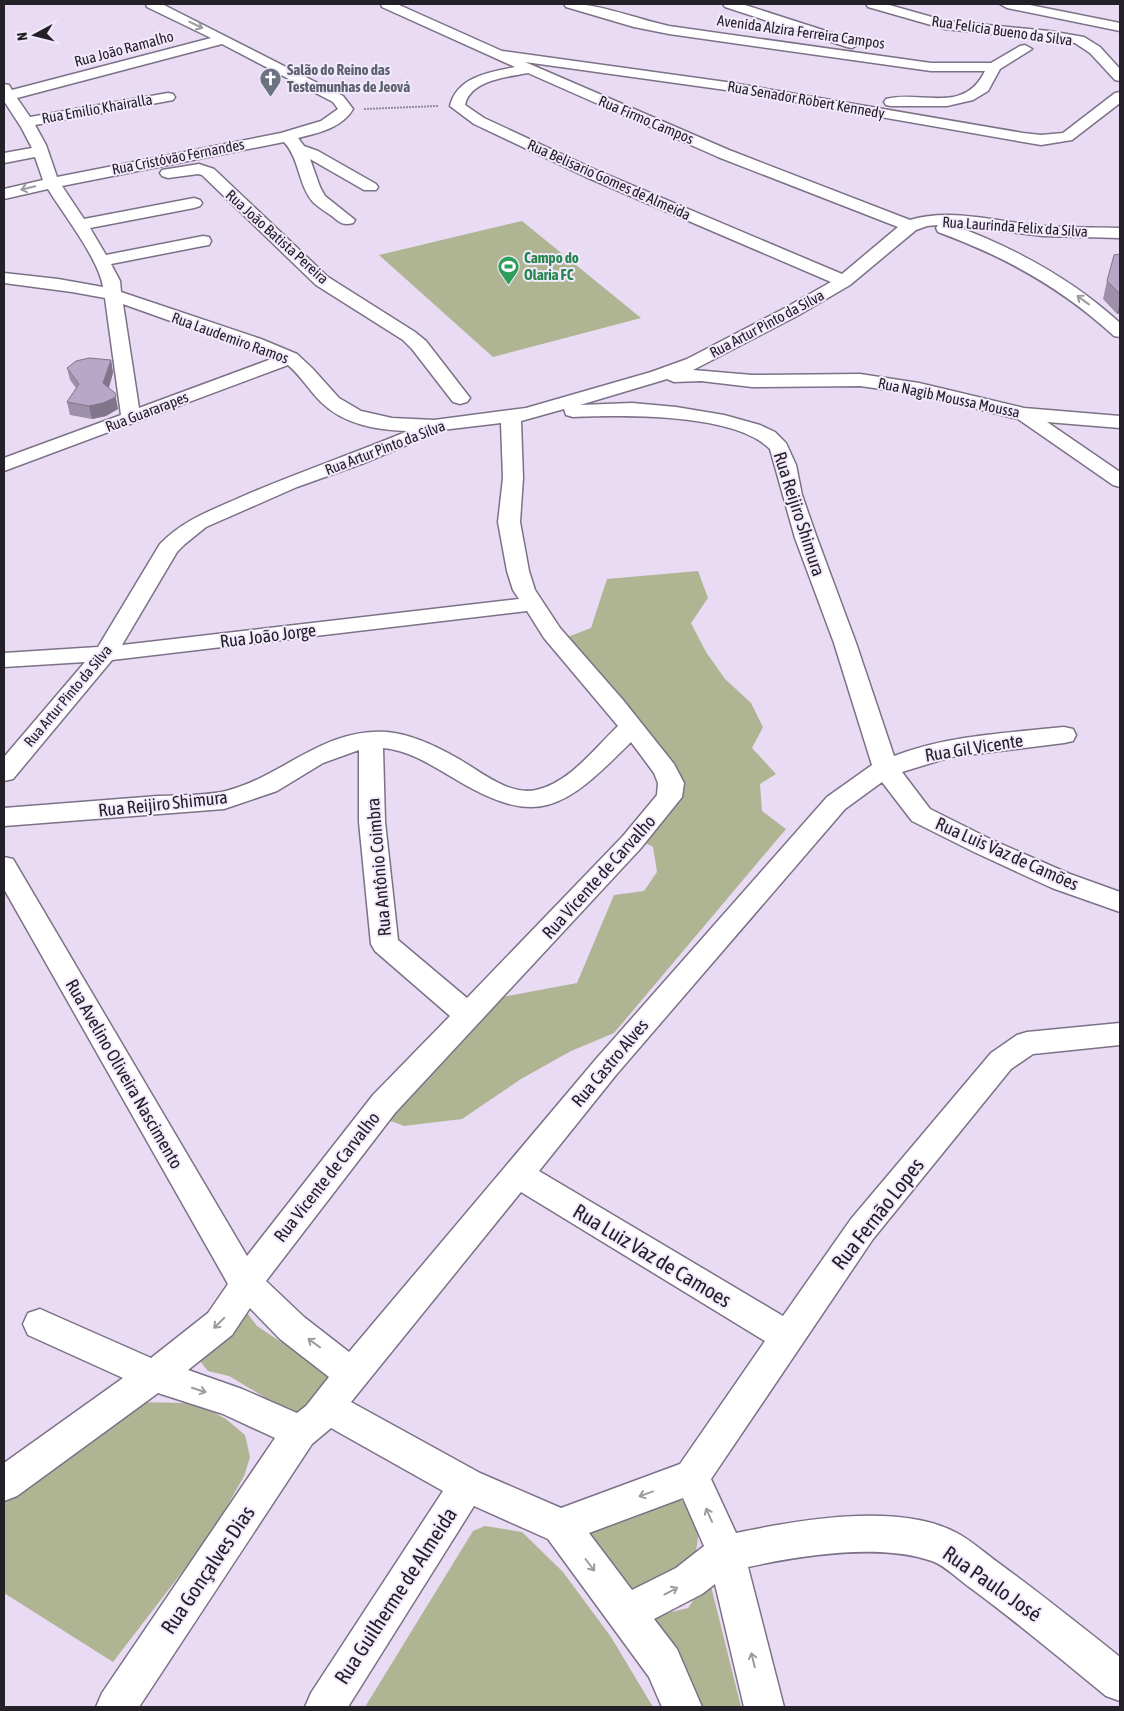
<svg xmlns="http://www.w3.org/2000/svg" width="1124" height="1711" font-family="'Asap Condensed',sans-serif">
  <rect width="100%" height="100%" fill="#e8dbf3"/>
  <g fill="#afb492">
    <path d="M 522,221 L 641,318 L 493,357 L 379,255 Z"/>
    <path d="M 698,571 L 708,598 L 691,623 L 706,652 L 725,679 L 751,703 L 763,727 L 752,748 L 776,774 L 760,784 L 762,811 L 786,829 L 614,1033 L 571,1051 L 521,1079 L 462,1119 L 404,1126 L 386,1119 L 492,999 L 577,983 L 614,895 L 644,891 L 657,872 L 653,847 L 640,840 L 672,795 L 565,638 L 591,628 L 607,579 Z"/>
    <path d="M 245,1310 L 257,1326 L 281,1342 L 312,1355 L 333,1376 L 298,1417 L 229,1376 L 208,1371 L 199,1360 Z"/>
    <path d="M 135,1402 L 186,1403 L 203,1407 L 226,1419 L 245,1435 L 250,1457 L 244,1476 L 212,1533 L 113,1662 L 4,1593 L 4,1499 L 123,1407 Z"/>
    <path d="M 673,1496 C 682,1500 692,1507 696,1516 C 701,1531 697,1566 683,1574 C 673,1581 637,1589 624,1593 L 571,1528 Z"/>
    <path d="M 485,1526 L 522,1532 L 563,1572 L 611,1637 L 653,1707 L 365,1707 L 473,1531 Z"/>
    <path d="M 709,1578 L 741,1707 L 687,1707 L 669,1669 L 651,1617 L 688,1608 Z"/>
  </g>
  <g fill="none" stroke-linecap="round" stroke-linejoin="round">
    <defs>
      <g id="street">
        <path d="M 146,4 L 162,4 L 343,96 L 353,109 C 342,128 318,133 298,138 L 304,146 L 318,151 L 376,184 L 378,187 L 376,190 L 364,190 L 310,159 L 320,187 L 325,196 L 355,220 L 353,223 C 343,226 339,222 332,216 C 326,212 318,207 313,202 C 298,185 300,159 284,142 L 62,186 L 84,219 L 194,198 L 200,200 L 202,203 L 200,206 L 194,208 L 90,228 L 106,255 L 203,236 L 209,237 L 211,241 L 209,245 L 203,246 L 111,264 L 120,281 L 121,292 L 261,339 L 297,354 L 312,368 L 339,398 L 361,411 L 392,418 L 434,420 L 526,408 L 651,372 L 687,359 L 785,308 L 831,282 L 586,177 L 474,124 L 450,106 C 457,77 489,72 515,67 L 382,7 L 381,4 L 397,4 L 502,51 L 726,82 L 1023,133 L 1041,135 L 1063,133 L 1115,93 L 1120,92 L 1120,103 L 1072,140 L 1041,145 L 726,90 L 525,62 L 729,150 L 910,220 C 952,207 1001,223 1044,226 C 1069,228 1095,227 1120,228 L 1120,238 L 1043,236 L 953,225 C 1014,248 1071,278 1120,323 L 1120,337 L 1114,336 C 1062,288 1004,256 938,232 L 936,228 L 938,225 L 927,226 L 916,230 L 850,285 L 797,316 L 693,370 L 752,375 L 860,374 L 919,383 L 1024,408 L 1120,416 L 1120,428 L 1047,422 L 1120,472 L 1120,487 L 1113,485 L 1018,419 L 917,394 L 860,386 L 752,387 L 701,381 L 674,382 L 667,379 L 580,405 L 632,403 L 676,407 L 724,415 L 760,425 L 775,432 L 786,443 L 796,465 L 802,495 L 817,538 L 856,643 L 894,756 C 948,735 1008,733 1064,727 L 1073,729 L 1076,735 L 1073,741 L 1064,743 L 951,757 L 902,772 L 930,809 L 992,840 L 1070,874 L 1120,892 L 1120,912 L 1052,888 L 974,852 L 912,821 L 882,782 L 845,809 L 616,1075 L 539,1171 L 783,1316 L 851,1219 L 991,1053 L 1017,1035 L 1027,1032 L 1120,1023 L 1120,1045 L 1033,1054 L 1011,1069 L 873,1239 L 711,1479 L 736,1533 C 798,1520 899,1502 957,1533 C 972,1541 986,1554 1000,1564 C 1041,1594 1081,1626 1120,1657 L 1120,1701 L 1106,1696 C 1062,1660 1018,1623 972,1589 C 960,1581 946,1566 932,1561 C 879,1543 803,1555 748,1567 L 784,1707 L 744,1707 L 715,1584 L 702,1594 L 654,1619 L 677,1649 L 702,1707 L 662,1707 L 649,1677 L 548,1539 L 474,1506 L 348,1707 L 305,1707 L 311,1693 L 443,1491 L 331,1428 L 312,1444 L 139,1707 L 96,1707 L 102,1693 L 275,1438 L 223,1414 L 158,1393 L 17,1496 L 4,1501 L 4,1463 L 123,1378 L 28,1335 L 23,1324 L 28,1313 L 40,1309 L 151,1358 L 208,1313 L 228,1284 L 4,889 L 4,857 L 13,859 L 247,1256 L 373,1095 L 450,1016 L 375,951 L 371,944 L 359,822 L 359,750 L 323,763 L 277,791 L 224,809 L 4,826 L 4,808 C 55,804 107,800 158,796 C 180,795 205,796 226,791 C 284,776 322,728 387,732 C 411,734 436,746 457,758 C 479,770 508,796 536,790 C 569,783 595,748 618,726 L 544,638 L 527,611 L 112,660 L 13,779 L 4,781 L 4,757 L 85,662 L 4,667 L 4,653 L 98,647 L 160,544 C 183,520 212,510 241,497 C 296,473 353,454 408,431 C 378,430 344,425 321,402 C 309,390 301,376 288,365 L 4,471 L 4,458 L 121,415 L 105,298 L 72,292 L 4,283 L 4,273 L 58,279 L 103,287 C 99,259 63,214 48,189 L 4,199 L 4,189 L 43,180 L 35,157 L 4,163 L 4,153 L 32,148 L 21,127 L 4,101 L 4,84 L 9,85 L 12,90 L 211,38 L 147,7 ZM 222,44 L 333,102 L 338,109 L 321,121 L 281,133 L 57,177 L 46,145 L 35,125 L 168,101 L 173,100 L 175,97 L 173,94 L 168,93 L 30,117 L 17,98 ZM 528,73 L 718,157 L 898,227 L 842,274 L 598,171 L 484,118 L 465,105 C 470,80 507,77 528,73 ZM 123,304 L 274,358 L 139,408 ZM 564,409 L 566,415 L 573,417 C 623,415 734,413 770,449 L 795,538 L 834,643 L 872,765 L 827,797 L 596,1059 L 349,1352 L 304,1317 L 266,1281 L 395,1113 L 641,848 L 682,797 L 684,783 L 674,764 L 623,700 L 560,628 L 535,590 L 529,571 L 520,522 L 523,478 L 521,421 ZM 501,423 L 503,478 L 498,522 L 507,571 L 513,590 L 519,599 L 122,645 L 177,552 L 185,544 L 206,527 L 297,487 L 364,463 L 442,430 ZM 631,742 L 654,773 L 658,783 L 657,795 L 623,836 L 467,998 L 398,940 L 385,822 L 383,748 C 407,750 430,764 450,776 C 538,830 563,810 631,742 ZM 521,1192 L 765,1341 L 680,1464 L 561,1508 L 480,1473 L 351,1402 ZM 250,1308 L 280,1339 L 329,1377 L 306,1406 L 297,1413 L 242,1389 L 188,1370 L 232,1335 ZM 683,1498 L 704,1546 L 676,1568 L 632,1590 L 589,1533 Z"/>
        <path d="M 564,4 C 596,2 636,19 669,26 L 931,63 L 991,63 L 1020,46 L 1025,45 L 1032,49 L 1000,69 L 988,91 L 973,100 L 947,106 L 891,106 L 886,105 L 884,102 L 886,99 C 921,90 964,115 985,71 L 931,71 L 669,34 L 634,27 L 566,7 Z"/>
        <path d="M 723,4 L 742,4 L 857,41 L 859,44 L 852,48 L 847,47 L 725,7 Z"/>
        <path d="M 866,4 L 886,4 L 946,21 L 1049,31 L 1084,37 L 1100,47 L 1120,69 L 1120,81 L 1115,80 L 1090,53 L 1075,43 L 945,29 L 868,7 Z"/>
        <path d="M 1000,4 L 1025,4 L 1120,23 L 1120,31 L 1007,8 Z"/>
        <path d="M 199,164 L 214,169 L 328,277 L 415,332 L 426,341 L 467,394 L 470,398 L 467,402 L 460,404 L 453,402 L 412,349 L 403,340 L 316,285 L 202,175 L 198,174 L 168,178 L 162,176 L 160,173 L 162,170 Z"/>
      </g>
    </defs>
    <use href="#street" stroke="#7c7186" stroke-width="3"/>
    <path stroke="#948b9c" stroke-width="2" stroke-dasharray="2 1" stroke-linecap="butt" d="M 364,109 L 438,106"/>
    <use href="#street" fill="#fff" fill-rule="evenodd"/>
  </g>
  <g fill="#9e90ab">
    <path d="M 1120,254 L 1120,313 L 1117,314 L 1103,299 L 1107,281 Z"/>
    <path d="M 111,360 L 113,373 L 109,388 L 118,409 L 106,416 L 92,419 L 70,415 L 67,402 L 76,388 L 70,380 L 67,368 Z"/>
  </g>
  <g fill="#81758b">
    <path d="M 1120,302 L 1120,313 L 1117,314 Z"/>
    <path d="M 111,360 L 113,373 L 106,396 L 103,383 Z"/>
    <path d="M 115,393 L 118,409 L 106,416 L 92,419 L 89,406 Z"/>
  </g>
  <g fill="#b8a7c7" stroke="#81758b">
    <path d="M 1120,254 L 1120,294 L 1107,281 L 1114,255 Z"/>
    <path d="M 89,358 L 111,360 L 103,383 L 115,393 L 116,397 L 103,403 L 89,406 L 67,402 L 79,384 L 67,368 L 76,361 Z"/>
  </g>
  <defs><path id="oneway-shaft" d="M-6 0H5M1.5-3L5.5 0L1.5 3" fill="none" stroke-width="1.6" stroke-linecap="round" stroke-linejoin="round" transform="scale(1.25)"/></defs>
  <g stroke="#9c9b9e">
    <use href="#oneway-shaft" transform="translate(196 25) rotate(26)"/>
    <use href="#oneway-shaft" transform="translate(28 188) rotate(167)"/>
    <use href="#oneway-shaft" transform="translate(1083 300) rotate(-144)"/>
    <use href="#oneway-shaft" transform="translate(219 1323) rotate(135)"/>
    <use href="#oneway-shaft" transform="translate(314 1343) rotate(-144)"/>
    <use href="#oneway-shaft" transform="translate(199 1390) rotate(18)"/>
    <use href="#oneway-shaft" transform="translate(646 1494) rotate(160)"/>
    <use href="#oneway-shaft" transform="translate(709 1515) rotate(-114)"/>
    <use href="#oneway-shaft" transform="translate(590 1565) rotate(53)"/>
    <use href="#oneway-shaft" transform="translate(671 1591) rotate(-28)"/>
    <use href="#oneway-shaft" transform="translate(753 1660) rotate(-104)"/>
  </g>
  <defs>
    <symbol id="church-pin" viewBox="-11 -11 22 30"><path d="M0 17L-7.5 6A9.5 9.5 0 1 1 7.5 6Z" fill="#6b7280" stroke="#f3e9fc"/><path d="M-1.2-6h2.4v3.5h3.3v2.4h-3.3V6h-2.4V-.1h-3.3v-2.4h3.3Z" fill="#fff"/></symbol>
    <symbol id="stadium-pin" viewBox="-11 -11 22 30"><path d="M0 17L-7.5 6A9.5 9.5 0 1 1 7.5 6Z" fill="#2e9e5b" stroke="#f3e9fc"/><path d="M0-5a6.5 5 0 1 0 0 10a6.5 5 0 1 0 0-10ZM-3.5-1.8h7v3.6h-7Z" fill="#fff"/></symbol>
  </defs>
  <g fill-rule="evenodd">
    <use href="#church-pin" x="258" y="66" width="25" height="34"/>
    <use href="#stadium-pin" x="496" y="254" width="25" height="34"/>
  </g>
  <g text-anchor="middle" stroke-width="4" stroke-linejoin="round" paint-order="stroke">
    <g font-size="15" fill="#242028" stroke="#f3e9fc">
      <text transform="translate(1002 31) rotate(8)" y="5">Rua Felicia Bueno da Silva</text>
      <text transform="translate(801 32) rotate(8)" y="5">Avenida Alzira Ferreira Campos</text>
      <text transform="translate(124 49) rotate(-15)" y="5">Rua João Ramalho</text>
      <text transform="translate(806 100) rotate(10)" y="5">Rua Senador Robert Kennedy</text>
      <text transform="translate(97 109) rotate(-10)" y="5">Rua Emilio Khairalla</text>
      <text transform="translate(646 120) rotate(23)" y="5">Rua Firmo Campos</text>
      <text transform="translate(178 157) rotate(-11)" y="5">Rua Cristóvão Fernandes</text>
      <text transform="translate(609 180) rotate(24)" y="5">Rua Belisario Gomes de Almeida</text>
      <text transform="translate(1015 227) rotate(4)" y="5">Rua Laurinda Felix da Silva</text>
      <text transform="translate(277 237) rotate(42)" y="5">Rua João Batista Pereira</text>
      <text transform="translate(767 324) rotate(-28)" y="5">Rua Artur Pinto da Silva</text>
      <text transform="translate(230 338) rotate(20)" y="5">Rua Laudemiro Ramos</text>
      <text transform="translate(949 398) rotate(12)" y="5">Rua Nagib Moussa Moussa</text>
      <text transform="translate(147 412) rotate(-21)" y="5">Rua Guararapes</text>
      <text transform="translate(385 448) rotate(-21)" y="5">Rua Artur Pinto da Silva</text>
      <text transform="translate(68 696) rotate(-50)" y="5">Rua Artur Pinto da Silva</text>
    </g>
    <g font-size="15" font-weight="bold" fill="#5b616d" stroke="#f3e9fc" text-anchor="start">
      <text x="287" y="75">Salão do Reino das<tspan x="287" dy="17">Testemunhas de Jeová</tspan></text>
    </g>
    <g font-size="15" font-weight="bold" fill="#27864d" stroke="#f3e9fc" text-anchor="start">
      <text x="524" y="263">Campo do<tspan x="524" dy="17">Olaria FC</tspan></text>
    </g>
    <g font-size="18" fill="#242028" stroke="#f3e9fc">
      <text transform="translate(799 514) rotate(72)" y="6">Rua Reijiro Shimura</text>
      <text transform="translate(268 636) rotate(-7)" y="6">Rua João Jorge</text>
      <text transform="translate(974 748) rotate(-9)" y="6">Rua Gil Vicente</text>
      <text transform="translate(163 804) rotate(-6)" y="6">Rua Reijiro Shimura</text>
      <text transform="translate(1007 854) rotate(24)" y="6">Rua Luis Vaz de Camões</text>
      <text transform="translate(379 867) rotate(-95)" y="6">Rua Antônio Coimbra</text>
      <text transform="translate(599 877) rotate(-48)" y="6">Rua Vicente de Carvalho</text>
      <text transform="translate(610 1063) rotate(-50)" y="6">Rua Castro Alves</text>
      <text transform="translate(124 1074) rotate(60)" y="6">Rua Avelino Oliveira Nascimento</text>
      <text transform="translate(327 1177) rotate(-52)" y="6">Rua Vicente de Carvalho</text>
    </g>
    <g font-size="21" fill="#242028" stroke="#f3e9fc">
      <text transform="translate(878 1214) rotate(-52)" y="7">Rua Fernão Lopes</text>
      <text transform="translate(652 1256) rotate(31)" y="7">Rua Luiz Vaz de Camoes</text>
      <text transform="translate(208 1570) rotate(-56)" y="7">Rua Gonçalves Dias</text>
      <text transform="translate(992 1584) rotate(35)" y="7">Rua Paulo José</text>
      <text transform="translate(396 1596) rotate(-57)" y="7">Rua Guilherme de Almeida</text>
    </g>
  </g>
  <rect width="1124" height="1711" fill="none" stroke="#242028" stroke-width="10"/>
  <g transform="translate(35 35) rotate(263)" stroke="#f3e9fc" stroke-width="4" paint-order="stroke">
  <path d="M0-4L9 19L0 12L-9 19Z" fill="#242028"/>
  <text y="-8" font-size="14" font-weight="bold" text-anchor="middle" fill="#242028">N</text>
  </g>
</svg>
